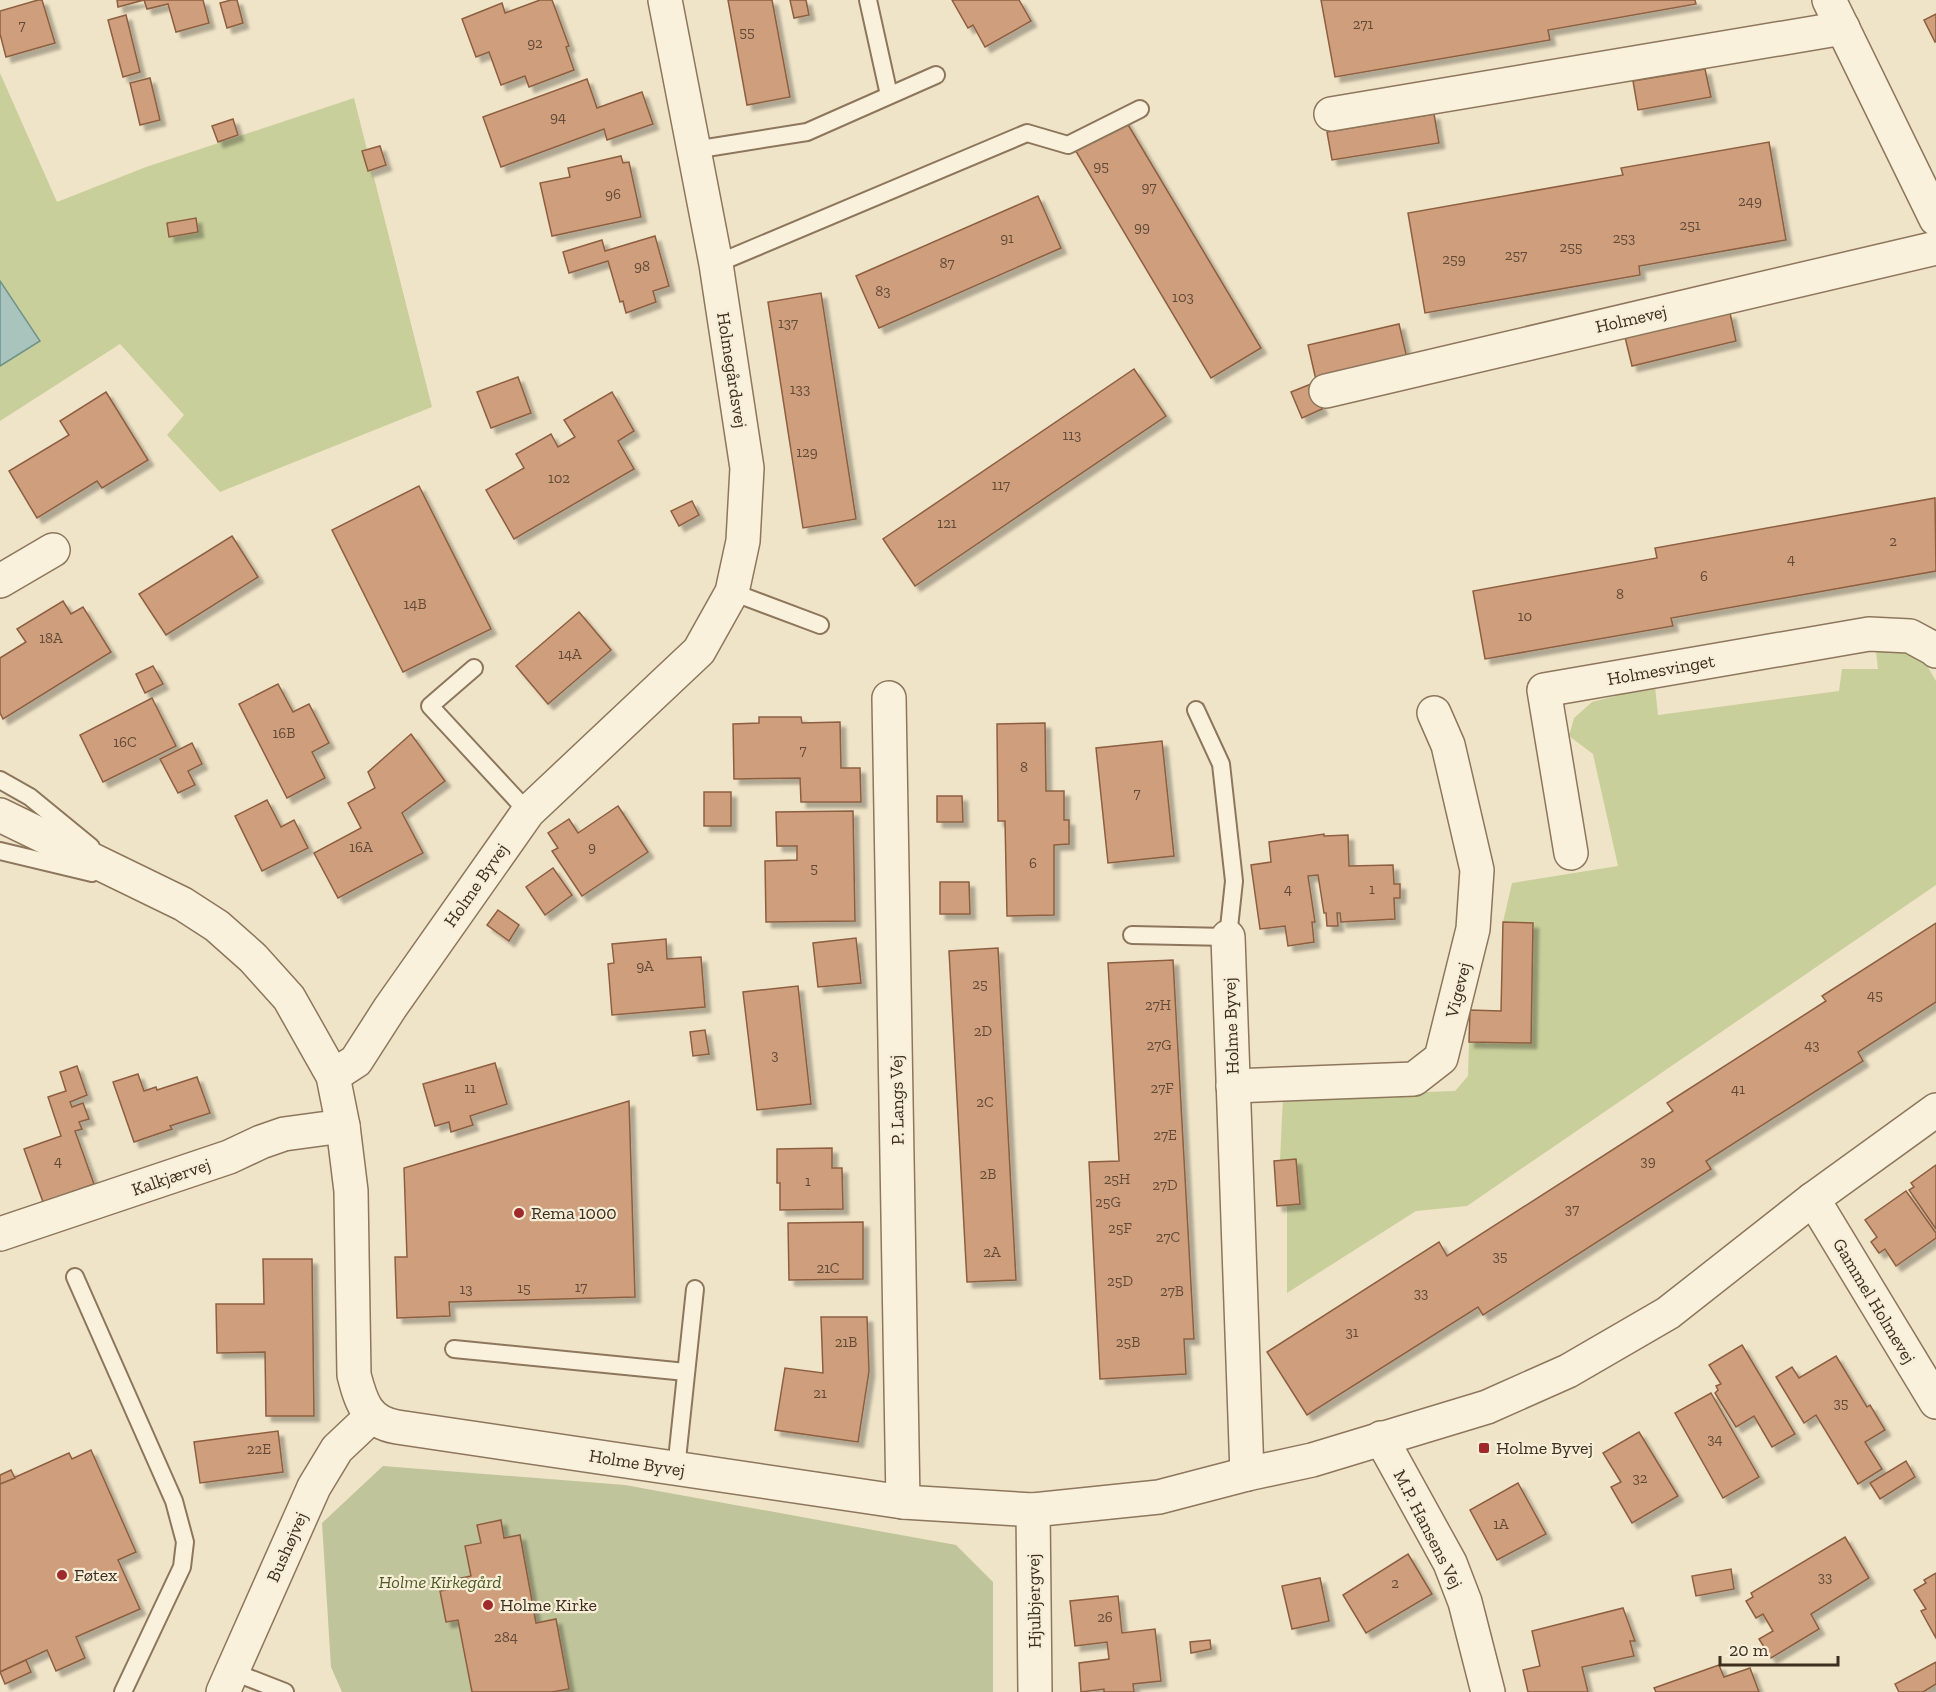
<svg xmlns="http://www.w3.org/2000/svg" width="1936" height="1692" font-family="'Zilla Slab',serif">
  <defs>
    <filter id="shadow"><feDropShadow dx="5.5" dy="5.5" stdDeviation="1.5" flood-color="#0004"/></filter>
  </defs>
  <rect width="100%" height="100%" fill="#f0e4c8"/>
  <g fill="#c9cf9b">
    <path d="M 0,73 L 57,202 L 146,167 L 354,98 L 432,407 L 220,492 L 167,435 L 184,415 L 120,344 L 0,421 Z"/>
    <path d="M 1899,648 L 1922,657 L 1936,681 L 1936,885 L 1467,1206 L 1416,1211 L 1287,1293 L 1287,1205 L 1296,1159 L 1280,1160 L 1283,1097 L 1455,1091 L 1468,1076 L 1469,1042 L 1531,1043 L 1531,923 L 1503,922 L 1512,883 L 1618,866 L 1593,754 L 1569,736 L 1574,718 L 1592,702 L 1655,686 L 1658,715 L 1839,691 L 1842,669 L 1878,669 L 1876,652 Z"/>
  </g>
  <path fill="#bfc49a" d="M 383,1466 L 625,1485 L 956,1545 L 993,1582 L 993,1692 L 342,1692 L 331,1667 L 322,1523 Z"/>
  <path fill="#a9c4bc" stroke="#6f938a" stroke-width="1.5" d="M 0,281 L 40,341 L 0,366 Z"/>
  <g fill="#cf9f7d" stroke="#8d5f41" stroke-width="1.5" filter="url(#shadow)">
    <path d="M 38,0 L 42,0 L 55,43 L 6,57 L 0,34 L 0,11 Z"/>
    <path d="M 117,0 L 203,0 L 209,23 L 176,32 L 168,4 L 147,9 L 144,0 L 118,7 Z"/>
    <path d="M 231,0 L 237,0 L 243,23 L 227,28 L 220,3 Z"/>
    <path d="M 540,0 L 552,0 L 569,46 L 566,47 L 574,70 L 529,87 L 525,76 L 501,85 L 489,52 L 476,57 L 462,19 L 502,3 L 505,13 Z"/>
    <path d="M 728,0 L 772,0 L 790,97 L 747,105 Z"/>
    <path d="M 790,0 L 806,0 L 809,15 L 794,18 Z"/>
    <path d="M 952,0 L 1019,0 L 1031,21 L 985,47 L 973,25 L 968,28 Z"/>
    <path d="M 1321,0 L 1695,0 L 1696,4 L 1548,30 L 1550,40 L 1335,77 Z"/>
    <path d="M 1936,14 L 1936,41 L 1935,42 L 1924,20 Z"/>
    <path d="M 126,15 L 140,72 L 123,77 L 108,20 Z"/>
    <path d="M 1705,69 L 1711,97 L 1638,110 L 1633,81 Z"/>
    <path d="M 150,78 L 160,120 L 140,125 L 130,83 Z"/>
    <path d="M 587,79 L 597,108 L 642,92 L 653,124 L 607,140 L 604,129 L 501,167 L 483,117 Z"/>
    <path d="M 1434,114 L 1439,143 L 1332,160 L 1327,132 Z"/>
    <path d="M 1124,118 L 1261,348 L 1211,378 L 1074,148 Z"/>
    <path d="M 233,119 L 238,135 L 218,142 L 212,126 Z"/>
    <path d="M 1769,142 L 1786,240 L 1639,266 L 1640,275 L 1425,313 L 1408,213 L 1623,175 L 1621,168 Z"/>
    <path d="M 380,146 L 386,165 L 368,171 L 362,151 Z"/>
    <path d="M 621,156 L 623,163 L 629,162 L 641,217 L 552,236 L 540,183 L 570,177 L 568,168 Z"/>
    <path d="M 1038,196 L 1061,248 L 879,328 L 856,276 Z"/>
    <path d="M 196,218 L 198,232 L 169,237 L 167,223 Z"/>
    <path d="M 655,236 L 669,286 L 653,291 L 656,302 L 626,313 L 623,301 L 620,302 L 608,261 L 569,273 L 563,252 L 602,240 L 605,251 Z"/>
    <path d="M 821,293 L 856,519 L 803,528 L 768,302 Z"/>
    <path d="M 1730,313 L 1736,341 L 1632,366 L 1625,337 Z"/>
    <path d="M 1399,324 L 1407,358 L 1316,380 L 1308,345 Z"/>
    <path d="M 1134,369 L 1166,416 L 915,586 L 883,539 Z"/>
    <path d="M 518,377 L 531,413 L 491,428 L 477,392 Z"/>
    <path d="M 1311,384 L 1322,409 L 1302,418 L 1291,392 Z"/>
    <path d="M 106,392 L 148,460 L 102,488 L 97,481 L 37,518 L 9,471 L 69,435 L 60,421 Z"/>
    <path d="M 612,392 L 634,431 L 618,441 L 634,469 L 514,539 L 486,490 L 524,468 L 516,454 L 551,434 L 558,447 L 575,437 L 564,420 Z"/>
    <path d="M 419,486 L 491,629 L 403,672 L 332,530 Z"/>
    <path d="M 1935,498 L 1936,571 L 1671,618 L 1673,626 L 1485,659 L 1473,591 L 1657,558 L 1655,548 Z"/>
    <path d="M 692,501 L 699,515 L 679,526 L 671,511 Z"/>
    <path d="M 232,536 L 258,577 L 166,635 L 139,594 Z"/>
    <path d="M 63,601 L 71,614 L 83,607 L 111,652 L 3,719 L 0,713 L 0,658 L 26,642 L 17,629 Z"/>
    <path d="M 579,612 L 611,650 L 548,704 L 516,666 Z"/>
    <path d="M 153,666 L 163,684 L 145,693 L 136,674 Z"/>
    <path d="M 278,684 L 293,712 L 309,704 L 329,743 L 312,752 L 325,778 L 287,798 L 239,704 Z"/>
    <path d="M 152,698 L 176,746 L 103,782 L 80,735 Z"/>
    <path d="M 759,717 L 801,717 L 802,723 L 840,722 L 841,768 L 860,768 L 861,802 L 801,802 L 800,778 L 734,779 L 733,724 L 759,723 Z"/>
    <path d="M 1045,723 L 1046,791 L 1064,791 L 1064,820 L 1069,820 L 1069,844 L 1054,845 L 1054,915 L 1007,916 L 1005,821 L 998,821 L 997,724 Z"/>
    <path d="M 411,734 L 445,781 L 402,813 L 423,853 L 338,898 L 314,853 L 361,828 L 348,803 L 375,788 L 368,772 Z"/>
    <path d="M 1162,741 L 1174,856 L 1108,863 L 1096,748 Z"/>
    <path d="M 192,743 L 202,764 L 188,771 L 195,785 L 178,793 L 160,759 Z"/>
    <rect x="704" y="792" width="27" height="34"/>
    <path d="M 937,796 L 962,796 L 963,822 L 937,822 Z"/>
    <path d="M 267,800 L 281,827 L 294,820 L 308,848 L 262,871 L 235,816 Z"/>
    <path d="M 618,806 L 648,852 L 582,896 L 552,851 L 558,848 L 548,833 L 569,819 L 578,833 Z"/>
    <path d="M 853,811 L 855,921 L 766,922 L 765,861 L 797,860 L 797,846 L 777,846 L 776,812 Z"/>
    <path d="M 1324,834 L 1324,836 L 1348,835 L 1349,866 L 1393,865 L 1394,884 L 1400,884 L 1400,898 L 1394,898 L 1395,919 L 1341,922 L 1340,913 L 1337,913 L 1338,926 L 1327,926 L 1326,913 L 1324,913 L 1318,875 L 1308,876 L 1315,922 L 1312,922 L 1314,942 L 1288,946 L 1285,926 L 1260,929 L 1251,865 L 1271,862 L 1269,842 Z"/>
    <path d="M 553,868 L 572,895 L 545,915 L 526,887 Z"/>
    <path d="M 940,882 L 969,882 L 970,914 L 940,914 Z"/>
    <path d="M 498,910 L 519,925 L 509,941 L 487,925 Z"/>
    <path d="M 1503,922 L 1533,923 L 1531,1043 L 1469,1042 L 1470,1010 L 1501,1011 Z"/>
    <path d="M 1936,923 L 1936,1002 L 1858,1052 L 1863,1061 L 1706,1161 L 1711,1169 L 1483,1315 L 1478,1307 L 1307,1415 L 1267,1352 L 1439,1242 L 1447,1256 L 1673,1111 L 1667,1103 L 1826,1001 L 1822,996 Z"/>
    <path d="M 856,938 L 861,983 L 818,987 L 813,943 Z"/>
    <path d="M 666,939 L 667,959 L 701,957 L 705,1007 L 612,1015 L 608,964 L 614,963 L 612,944 Z"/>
    <path d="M 998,948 L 1016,1280 L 967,1282 L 949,951 Z"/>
    <path d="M 1173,960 L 1194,1339 L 1184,1339 L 1186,1374 L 1100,1379 L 1089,1162 L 1119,1161 L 1108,963 Z"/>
    <path d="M 798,986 L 811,1104 L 757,1110 L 743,992 Z"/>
    <path d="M 705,1030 L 709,1054 L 693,1056 L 690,1032 Z"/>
    <path d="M 495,1063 L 507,1104 L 470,1116 L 473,1125 L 451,1132 L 449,1122 L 435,1126 L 423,1084 Z"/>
    <path d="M 77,1066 L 87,1095 L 70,1102 L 72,1107 L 83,1103 L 89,1119 L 79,1122 L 82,1129 L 75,1131 L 94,1184 L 43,1202 L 24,1149 L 61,1136 L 48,1097 L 66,1091 L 60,1072 Z"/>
    <path d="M 138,1074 L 144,1091 L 156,1087 L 157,1090 L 197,1077 L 210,1113 L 170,1126 L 172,1129 L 134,1142 L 113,1082 Z"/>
    <path d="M 629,1101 L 635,1297 L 449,1302 L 450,1316 L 397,1318 L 395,1257 L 407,1257 L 404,1168 Z"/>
    <path d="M 832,1148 L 832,1168 L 842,1168 L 843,1209 L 780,1210 L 780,1183 L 777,1183 L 777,1149 Z"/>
    <path d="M 1296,1159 L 1300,1204 L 1277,1206 L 1274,1161 Z"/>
    <path d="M 1936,1165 L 1936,1229 L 1909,1190 L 1914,1187 L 1911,1183 Z"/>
    <path d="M 1906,1191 L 1936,1233 L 1936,1238 L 1896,1266 L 1885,1249 L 1879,1253 L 1871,1242 L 1877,1237 L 1865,1220 Z"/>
    <path d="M 863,1222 L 863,1279 L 789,1280 L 788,1223 Z"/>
    <path d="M 263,1259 L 312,1259 L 314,1416 L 266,1416 L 265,1352 L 217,1353 L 216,1304 L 264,1304 Z"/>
    <path d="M 821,1317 L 867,1317 L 869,1371 L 858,1442 L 775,1430 L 785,1368 L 823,1373 Z"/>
    <path d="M 1742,1345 L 1795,1434 L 1772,1447 L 1754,1416 L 1736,1427 L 1715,1393 L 1718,1390 L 1716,1386 L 1721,1384 L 1709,1365 Z"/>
    <path d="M 1836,1356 L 1867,1407 L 1870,1405 L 1885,1430 L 1865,1442 L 1882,1469 L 1858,1484 L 1816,1415 L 1804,1423 L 1776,1377 L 1792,1367 L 1799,1378 Z"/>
    <path d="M 1711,1393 L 1759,1477 L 1723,1498 L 1675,1413 Z"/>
    <path d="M 278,1431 L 283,1472 L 200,1483 L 194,1442 Z"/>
    <path d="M 1639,1432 L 1678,1496 L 1632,1523 L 1611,1487 L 1621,1482 L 1603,1453 Z"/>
    <path d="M 91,1450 L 136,1552 L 118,1560 L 140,1609 L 76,1637 L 85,1658 L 56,1671 L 47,1650 L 0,1672 L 0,1484 L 69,1453 L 72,1459 Z"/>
    <path d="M 1906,1461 L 1915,1477 L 1880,1499 L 1870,1483 Z"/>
    <path d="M 11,1470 L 15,1478 L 0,1484 L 0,1475 Z"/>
    <path d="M 1518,1483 L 1546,1534 L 1497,1560 L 1470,1510 Z"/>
    <path d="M 501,1520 L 504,1538 L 520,1535 L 536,1623 L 556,1619 L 569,1689 L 552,1692 L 472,1692 L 458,1620 L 446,1622 L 440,1591 L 453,1589 L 451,1580 L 471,1576 L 465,1546 L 481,1543 L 477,1525 Z"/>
    <path d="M 1845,1537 L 1869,1578 L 1811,1614 L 1819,1629 L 1771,1658 L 1759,1639 L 1773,1631 L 1763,1614 L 1756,1618 L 1746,1601 L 1753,1597 L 1751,1593 Z"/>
    <path d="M 1408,1554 L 1432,1594 L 1366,1633 L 1343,1595 Z"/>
    <path d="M 1731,1569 L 1734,1589 L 1696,1596 L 1692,1576 Z"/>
    <path d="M 1936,1573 L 1936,1638 L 1921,1611 L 1926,1609 L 1914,1590 L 1926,1583 L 1924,1580 Z"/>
    <path d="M 1320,1578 L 1329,1621 L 1292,1629 L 1282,1586 Z"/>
    <path d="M 1118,1596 L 1122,1633 L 1155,1629 L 1161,1681 L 1133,1684 L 1134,1692 L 1104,1692 L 1104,1689 L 1081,1692 L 1079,1663 L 1109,1659 L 1107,1642 L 1075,1646 L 1070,1601 Z"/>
    <path d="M 1623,1608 L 1635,1641 L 1630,1641 L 1634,1656 L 1582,1667 L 1588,1692 L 1528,1692 L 1523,1670 L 1540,1666 L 1532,1631 Z"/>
    <path d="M 1210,1640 L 1211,1649 L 1191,1653 L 1190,1642 Z"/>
    <path d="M 26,1660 L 31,1672 L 5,1684 L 0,1672 Z"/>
    <path d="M 1936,1662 L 1936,1684 L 1923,1692 L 1899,1692 L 1895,1684 Z"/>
    <path d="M 1719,1665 L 1724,1677 L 1750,1668 L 1759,1692 L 1656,1692 L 1654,1688 Z"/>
  </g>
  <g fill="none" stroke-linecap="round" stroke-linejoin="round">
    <defs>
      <g id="service">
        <path d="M 868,0 L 889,95"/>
        <path d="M 694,150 L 807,132 L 936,75"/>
        <path d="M 716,264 L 1027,133 L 1068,145 L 1140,109"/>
        <path d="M 732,592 L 820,625"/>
        <path d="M 474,668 L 430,706 L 528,812"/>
        <path d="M 0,780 L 30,797 L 91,847"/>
        <path d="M 0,851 L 92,873"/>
        <path d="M 1132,935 L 1228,937 L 1234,881 L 1221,764 L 1196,710"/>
        <path d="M 75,1277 L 174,1501 L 185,1542 L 182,1567 L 123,1692"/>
        <path d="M 454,1349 L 686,1372"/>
        <path d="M 676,1469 L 695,1289"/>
        <path d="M 231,1671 L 285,1692"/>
      </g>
      <g id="minor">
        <path d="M 1331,114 L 1843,28"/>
        <path d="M 1326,391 L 1936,248"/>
        <path d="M 0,581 L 53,550"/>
        <path d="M 889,698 L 903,1502"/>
        <path d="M 1571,853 L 1544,690 L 1869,634 L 1910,636 L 1934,649 L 1936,651"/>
        <path d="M 1228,937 L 1247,1474"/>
        <path d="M 333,1076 L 356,1061 L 390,1008 L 528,812 L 699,651 L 732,592 L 743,541 L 747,468 L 716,264 L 665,0"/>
        <path d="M 1233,1086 L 1414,1079 L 1441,1058 L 1473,929 L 1477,870 L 1448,745 L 1434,713"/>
        <path d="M 1813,1199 L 1936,1402"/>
        <path d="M 0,1234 L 229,1157 L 261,1142 L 284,1134 L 343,1126"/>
        <path d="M 1381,1438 L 1450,1563 L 1465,1602 L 1488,1692"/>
        <path d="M 1033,1510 L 1035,1692"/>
        <path d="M 223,1692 L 314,1487 L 337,1449 L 372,1416"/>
      </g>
      <g id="tertiary">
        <path d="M 1829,0 L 1936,219"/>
        <path d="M 0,815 L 183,904 L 217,926 L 253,958 L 289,998 L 333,1076 L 343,1126 L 351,1191 L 354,1375 C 361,1402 367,1422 397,1427 L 903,1502 L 1033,1510 L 1159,1497 L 1247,1474 L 1312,1460 L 1487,1407 L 1568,1371 L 1668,1313 L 1813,1199 L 1936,1110"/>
      </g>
    </defs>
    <use href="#service" stroke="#8d765c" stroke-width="20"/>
    <use href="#minor" stroke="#8d765c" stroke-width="36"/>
    <use href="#tertiary" stroke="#8d765c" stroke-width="36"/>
    <use href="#service" stroke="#faf1dc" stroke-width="16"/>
    <use href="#minor" stroke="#faf1dc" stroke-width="33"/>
    <use href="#tertiary" stroke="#faf1dc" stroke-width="33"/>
  </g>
  <g fill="#9e2a2b" stroke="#f7eed8" stroke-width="2">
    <circle cx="519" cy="1213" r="6"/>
    <rect x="1478" y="1442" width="12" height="12" rx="3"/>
    <circle cx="62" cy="1575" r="6"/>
    <circle cx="488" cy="1605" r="6"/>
  </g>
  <g text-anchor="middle" stroke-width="4.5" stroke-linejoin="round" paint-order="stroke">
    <g font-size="15" fill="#624a37">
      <text x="1363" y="29">271</text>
      <text x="22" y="30">7</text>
      <text x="747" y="37">55</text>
      <text x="535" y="48">92</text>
      <text x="558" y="122">94</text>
      <text x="1101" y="171">95</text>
      <text x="1149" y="192">97</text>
      <text x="613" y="199">96</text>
      <text x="1750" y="206">249</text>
      <text x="1690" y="230">251</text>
      <text x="1142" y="232">99</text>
      <text x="1007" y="243">91</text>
      <text x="1624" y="243">253</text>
      <text x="1571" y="252">255</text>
      <text x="1516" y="260">257</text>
      <text x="1454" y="264">259</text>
      <text x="947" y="268">87</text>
      <text x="642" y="271">98</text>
      <text x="883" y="296">83</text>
      <text x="1183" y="302">103</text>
      <text x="788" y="328">137</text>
      <text x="800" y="394">133</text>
      <text x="1072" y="440">113</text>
      <text x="807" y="457">129</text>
      <text x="559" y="483">102</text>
      <text x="1001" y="490">117</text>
      <text x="947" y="528">121</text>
      <text x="1893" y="546">2</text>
      <text x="1791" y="564">4</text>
      <text x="1704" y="581">6</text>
      <text x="1620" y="599">8</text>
      <text x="415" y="609">14B</text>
      <text x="1525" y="621">10</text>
      <text x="51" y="643">18A</text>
      <text x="570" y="659">14A</text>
      <text x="284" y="738">16B</text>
      <text x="125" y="747">16C</text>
      <text x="803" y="755">7</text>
      <text x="1024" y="772">8</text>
      <text x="1137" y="798">7</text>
      <text x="361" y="852">16A</text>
      <text x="592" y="852">9</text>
      <text x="1033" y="868">6</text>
      <text x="814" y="873">5</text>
      <text x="1288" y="894">4</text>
      <text x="1372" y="894">1</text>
      <text x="645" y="971">9A</text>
      <text x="980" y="989">25</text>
      <text x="1875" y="1000">45</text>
      <text x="1158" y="1010">27H</text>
      <text x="983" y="1036">2D</text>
      <text x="1159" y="1050">27G</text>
      <text x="1812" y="1050">43</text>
      <text x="775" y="1060">3</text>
      <text x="470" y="1093">11</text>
      <text x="1162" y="1093">27F</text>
      <text x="1738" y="1094">41</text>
      <text x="985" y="1107">2C</text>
      <text x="1165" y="1140">27E</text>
      <text x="58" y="1166">4</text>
      <text x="1648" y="1166">39</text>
      <text x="988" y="1179">2B</text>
      <text x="1117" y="1184">25H</text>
      <text x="808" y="1186">1</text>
      <text x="1165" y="1190">27D</text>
      <text x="1108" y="1207">25G</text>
      <text x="1572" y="1214">37</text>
      <text x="1120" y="1233">25F</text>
      <text x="1168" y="1242">27C</text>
      <text x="992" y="1257">2A</text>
      <text x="1500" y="1261">35</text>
      <text x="828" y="1273">21C</text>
      <text x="1120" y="1286">25D</text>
      <text x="581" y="1292">17</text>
      <text x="524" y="1293">15</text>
      <text x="466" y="1294">13</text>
      <text x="1172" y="1296">27B</text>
      <text x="1421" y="1298">33</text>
      <text x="1352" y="1337">31</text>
      <text x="846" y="1347">21B</text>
      <text x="1128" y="1347">25B</text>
      <text x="820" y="1398">21</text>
      <text x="1841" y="1408">35</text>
      <text x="1715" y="1444">34</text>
      <text x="259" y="1454">22E</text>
      <text x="1640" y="1483">32</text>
      <text x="1501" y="1529">1A</text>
      <text x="1825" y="1582">33</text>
      <text x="1395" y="1588">2</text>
      <text x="1105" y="1622">26</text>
      <text x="506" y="1642">284</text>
    </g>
    <g font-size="18" fill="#3d2e20" stroke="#f7eed8">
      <text transform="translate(1631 319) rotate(-13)" y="6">Holmevej</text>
      <text transform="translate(732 370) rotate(81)" y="6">Holmegårdsvej</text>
      <text transform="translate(1661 670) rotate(-10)" y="6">Holmesvinget</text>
      <text transform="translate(476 885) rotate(-55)" y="6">Holme Byvej</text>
      <text transform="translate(1458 990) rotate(-76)" y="6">Vigevej</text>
      <text transform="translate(1231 1026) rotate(-92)" y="6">Holme Byvej</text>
      <text transform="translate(897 1100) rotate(-91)" y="6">P. Langs Vej</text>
      <text transform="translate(171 1177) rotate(-19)" y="6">Kalkjærvej</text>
      <text transform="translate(1874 1301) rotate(59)" y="6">Gammel Holmevej</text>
      <text transform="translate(637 1463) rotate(9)" y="6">Holme Byvej</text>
      <text transform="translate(1428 1529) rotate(63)" y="6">M.P. Hansens Vej</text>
      <text transform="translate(287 1547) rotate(-66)" y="6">Bushøjvej</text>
      <text transform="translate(1034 1601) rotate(-91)" y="6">Hjulbjergvej</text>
    </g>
    <g font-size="18" fill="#3d2e20" stroke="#f7eed8" text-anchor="start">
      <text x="531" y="1219">Rema 1000</text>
      <text x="1496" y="1454">Holme Byvej</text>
      <text x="74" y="1581">Føtex</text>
      <text x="500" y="1611">Holme Kirke</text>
    </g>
    <g font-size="18" font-style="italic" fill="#4d5a26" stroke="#f7eed8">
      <text x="440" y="1588">Holme Kirkegård</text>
    </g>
  </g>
  <path d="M1720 1656v9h118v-9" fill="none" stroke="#3d2e20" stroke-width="3"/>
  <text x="1729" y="1656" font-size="18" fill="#3d2e20" stroke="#f7eed8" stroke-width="4.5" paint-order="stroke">20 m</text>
</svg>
